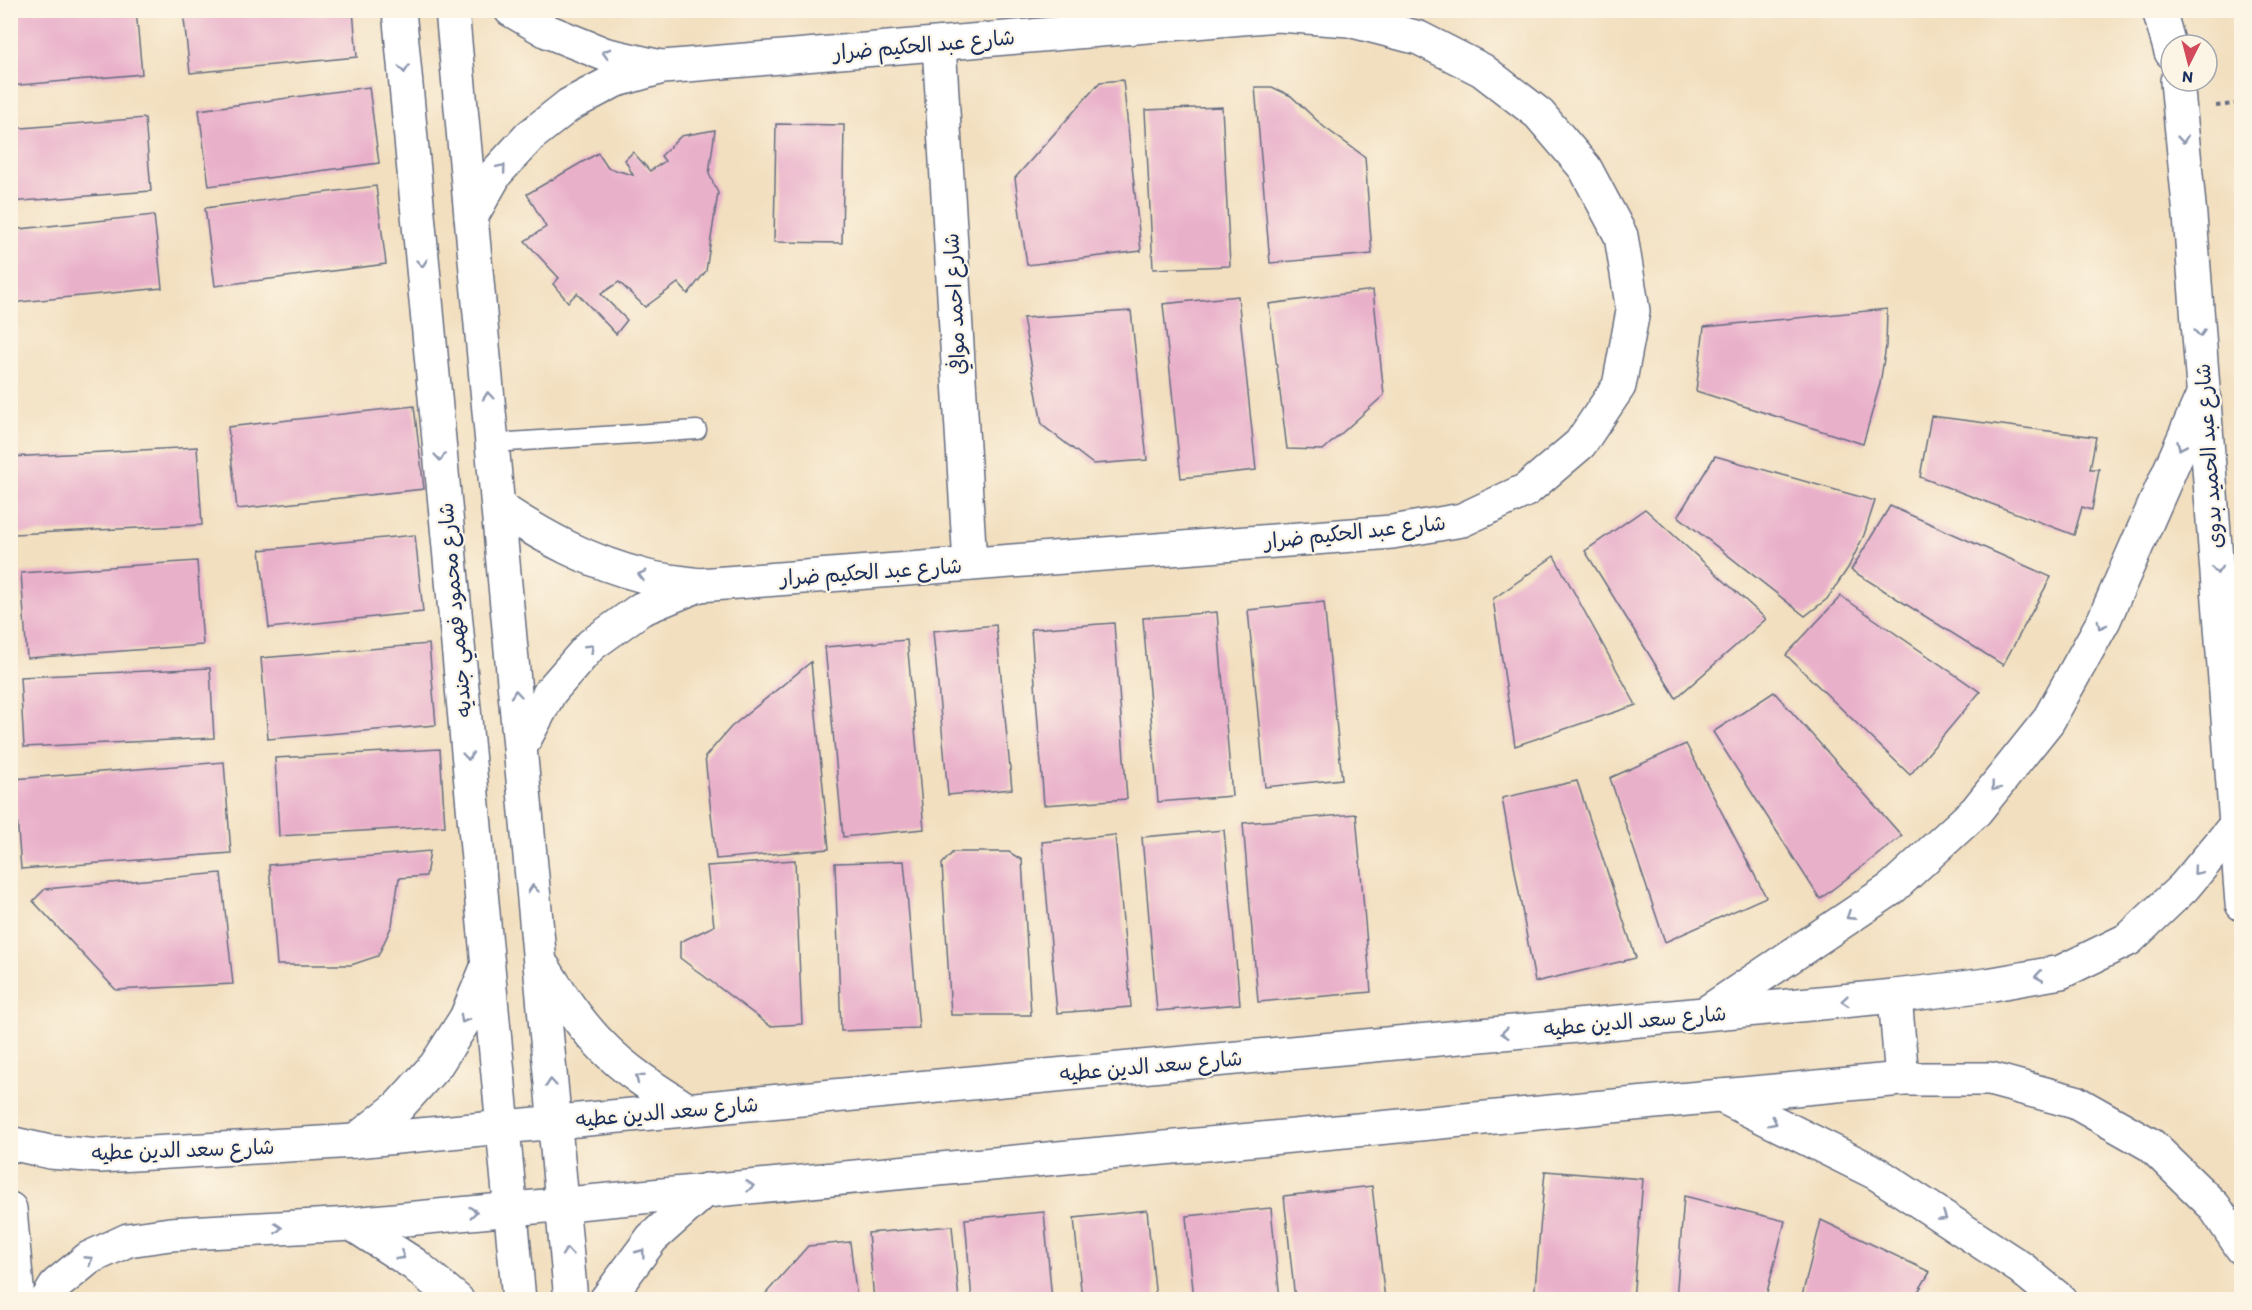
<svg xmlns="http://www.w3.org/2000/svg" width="2252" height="1310" font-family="Itim,'Playpen Sans Arabic',sans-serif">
  <rect width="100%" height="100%" fill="#fcf5e5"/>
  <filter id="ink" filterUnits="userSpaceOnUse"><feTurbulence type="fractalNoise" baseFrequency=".0167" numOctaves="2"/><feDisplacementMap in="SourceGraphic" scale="12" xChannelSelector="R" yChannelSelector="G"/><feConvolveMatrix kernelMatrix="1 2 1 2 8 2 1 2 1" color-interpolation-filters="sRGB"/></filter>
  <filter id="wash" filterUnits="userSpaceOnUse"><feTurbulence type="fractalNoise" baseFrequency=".008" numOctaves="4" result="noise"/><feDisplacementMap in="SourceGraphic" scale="24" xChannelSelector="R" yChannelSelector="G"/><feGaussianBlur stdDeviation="1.35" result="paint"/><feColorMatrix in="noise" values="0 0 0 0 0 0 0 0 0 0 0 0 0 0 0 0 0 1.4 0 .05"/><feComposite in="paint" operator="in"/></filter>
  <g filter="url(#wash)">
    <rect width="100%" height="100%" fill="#f2dfbf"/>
    <g id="blocks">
      <g fill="#e9b0ca">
        <path d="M 136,10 L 142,74 L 10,86 L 10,11 Z"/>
        <path d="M 183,10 L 353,10 L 357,57 L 190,73 Z"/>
        <path d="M 1123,80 L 1141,251 L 1027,265 L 1015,178 L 1100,82 Z"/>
        <path d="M 369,87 L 379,163 L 209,186 L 199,110 Z"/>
        <path d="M 1255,87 L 1272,87 L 1291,96 L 1324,127 L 1365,157 L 1372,254 L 1270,263 Z"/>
        <path d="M 1222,107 L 1230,266 L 1153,269 L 1145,110 Z"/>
        <path d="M 145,118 L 151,191 L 10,202 L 10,129 Z"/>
        <path d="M 776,124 L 844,125 L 842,243 L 774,242 Z"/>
        <path d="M 715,130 L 709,174 L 718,193 L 706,271 L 688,294 L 678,283 L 645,307 L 619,282 L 601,294 L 627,320 L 616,334 L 577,293 L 568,302 L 553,284 L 559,278 L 525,241 L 546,227 L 527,194 L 598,153 L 608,168 L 633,175 L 625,160 L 633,152 L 650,171 L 665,161 L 661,156 L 681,136 Z"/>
        <path d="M 376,186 L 386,264 L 215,286 L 205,208 Z"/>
        <path d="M 154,215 L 162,288 L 10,303 L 10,230 Z"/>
        <path d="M 1373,290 L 1384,395 L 1323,450 L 1287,449 L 1269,304 Z"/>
        <path d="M 1238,296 L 1256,470 L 1181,478 L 1163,304 Z"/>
        <path d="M 1887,309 L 1886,346 L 1880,384 L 1863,444 L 1696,391 L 1704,327 Z"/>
        <path d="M 1131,311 L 1147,460 L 1093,464 L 1042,425 L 1023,318 Z"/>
        <path d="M 414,406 L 424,489 L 237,509 L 228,427 Z"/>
        <path d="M 1931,416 L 2096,437 L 2090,469 L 2099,469 L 2092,510 L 2082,507 L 2074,535 L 1920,477 Z"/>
        <path d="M 197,447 L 202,525 L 14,534 L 10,457 Z"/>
        <path d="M 1715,456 L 1875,501 L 1864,535 L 1848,568 L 1827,599 L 1805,616 L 1678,516 Z"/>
        <path d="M 1890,506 L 2051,577 L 2003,665 L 1851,570 Z"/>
        <path d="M 1645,509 L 1766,619 L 1676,698 L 1585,551 Z"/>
        <path d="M 415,535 L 423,612 L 269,628 L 260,550 Z"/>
        <path d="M 1554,556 L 1636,705 L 1515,746 L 1493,599 Z"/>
        <path d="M 197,561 L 203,645 L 27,658 L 21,573 Z"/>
        <path d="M 1841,596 L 1980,692 L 1910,775 L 1786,655 Z"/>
        <path d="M 1324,602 L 1342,779 L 1265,787 L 1248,610 Z"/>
        <path d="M 1217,612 L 1232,796 L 1158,802 L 1143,618 Z"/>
        <path d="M 1114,623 L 1127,799 L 1044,805 L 1031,629 Z"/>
        <path d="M 996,625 L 1012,789 L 948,795 L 933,631 Z"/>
        <path d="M 907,640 L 924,829 L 843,837 L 825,647 Z"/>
        <path d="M 429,644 L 436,725 L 268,739 L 261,658 Z"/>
        <path d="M 811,662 L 829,849 L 716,859 L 705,757 L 731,727 Z"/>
        <path d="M 210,668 L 214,738 L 24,747 L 20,677 Z"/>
        <path d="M 1774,692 L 1902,836 L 1820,899 L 1713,732 Z"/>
        <path d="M 1686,744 L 1766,897 L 1665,942 L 1610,778 Z"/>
        <path d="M 440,749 L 445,826 L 279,836 L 275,758 Z"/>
        <path d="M 224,762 L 231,853 L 21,869 L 14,779 Z"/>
        <path d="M 1577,781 L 1636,958 L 1535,982 L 1502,798 Z"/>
        <path d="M 1356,814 L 1371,992 L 1258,1002 L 1243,823 Z"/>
        <path d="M 1224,830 L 1240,1004 L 1157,1011 L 1142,837 Z"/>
        <path d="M 1115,835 L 1131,1007 L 1057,1013 L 1042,842 Z"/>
        <path d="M 430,851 L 426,876 L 399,878 L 392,925 L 378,956 L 351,965 L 277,965 L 269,865 Z"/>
        <path d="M 953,852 L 1009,852 L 1022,860 L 1031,1015 L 951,1015 L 942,864 Z"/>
        <path d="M 795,860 L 802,1024 L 770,1026 L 680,958 L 680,942 L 714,926 L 707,866 Z"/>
        <path d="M 904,861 L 919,1028 L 841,1031 L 835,863 Z"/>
        <path d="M 221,873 L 233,984 L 116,990 L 33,901 L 45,889 Z"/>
        <path d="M 1545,1171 L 1643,1179 L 1633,1300 L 1534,1300 Z"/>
        <path d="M 1372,1186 L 1385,1300 L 1295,1300 L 1284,1196 Z"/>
        <path d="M 1684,1196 L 1785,1221 L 1765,1300 L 1676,1300 Z"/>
        <path d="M 1271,1208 L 1280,1300 L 1194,1300 L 1186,1216 Z"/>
        <path d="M 1147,1210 L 1156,1300 L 1082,1300 L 1074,1218 Z"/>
        <path d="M 1044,1212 L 1052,1300 L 972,1300 L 965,1219 Z"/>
        <path d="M 1821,1220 L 1930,1272 L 1913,1300 L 1801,1300 Z"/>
        <path d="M 952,1226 L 959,1300 L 874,1300 L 868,1233 Z"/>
        <path d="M 850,1242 L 857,1300 L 760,1300 L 808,1246 Z"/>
      </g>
    </g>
  </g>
  <g filter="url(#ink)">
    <use href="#blocks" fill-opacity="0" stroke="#666d80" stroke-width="1.5"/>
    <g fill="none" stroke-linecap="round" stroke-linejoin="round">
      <defs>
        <path id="lane" d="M 492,443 L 697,430"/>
        <g id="street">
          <path d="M 399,10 L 519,1300"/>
          <path d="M 452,10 L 571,1300"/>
          <path d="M 511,10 L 547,31 L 604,54 L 661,67"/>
          <path d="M 2159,10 L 2171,52"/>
          <path d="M 939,44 L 970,564"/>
          <path d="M 2177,81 L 2190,216 L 2242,904"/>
          <path d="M 471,217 L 496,173 L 530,136 L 569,105 L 614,81 L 663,67 L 1278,15 L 1349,20 L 1419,38 L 1482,70 L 1539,114 L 1585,168 L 1621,236 L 1633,311 L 1619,386 L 1580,444 L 1526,490 L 1462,520 L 1392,532 L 699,585 C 681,582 662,581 644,576 C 589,562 545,538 498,507"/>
          <path d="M 521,746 L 550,692 L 591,645 L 641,609 L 699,585"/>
          <path d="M 544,968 C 561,996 579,1023 602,1046 C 627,1072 658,1091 688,1110"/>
          <path d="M 1895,996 L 1902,1079"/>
          <path d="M 1706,1013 L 1891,889 L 1976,811 L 2048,721 L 2104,620 L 2202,397"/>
          <path d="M 1721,1096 L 1876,1173 L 2021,1268 L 2060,1300"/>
          <path d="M 355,1141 L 398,1107 L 436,1065 L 466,1018 L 486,970"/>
          <path d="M 10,1143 L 50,1152 L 100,1156 L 355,1141 L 1895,996 L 1987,985 L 2061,972 L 2129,939 L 2184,887 L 2235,826"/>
          <path d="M 352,1224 L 414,1264 L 457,1300"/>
          <path d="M 47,1300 L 57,1284 L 89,1258 L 128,1240 L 170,1234 L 352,1224 L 1902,1079 L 1990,1079 L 2075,1102 L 2151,1145 L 2214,1206 L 2242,1248"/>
          <path d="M 606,1300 L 652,1238 L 706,1190"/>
        </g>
        <path id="secondary" d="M 10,1209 L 18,1300"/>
      </defs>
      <use href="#lane" stroke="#666d80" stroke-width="21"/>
      <use href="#street" stroke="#666d80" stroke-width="36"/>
      <use href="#secondary" stroke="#666d80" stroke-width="36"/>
      <path stroke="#666d80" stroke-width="4" stroke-dasharray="4.5 4.5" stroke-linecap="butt" d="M 2216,106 L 2242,103"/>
      <use href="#lane" stroke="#fff" stroke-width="18"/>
      <use href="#street" stroke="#fff" stroke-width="33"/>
      <use href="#secondary" stroke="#fff" stroke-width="33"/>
    </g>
    <defs><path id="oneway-chevron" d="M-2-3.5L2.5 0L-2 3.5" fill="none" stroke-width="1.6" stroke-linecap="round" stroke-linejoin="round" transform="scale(1.5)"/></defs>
    <g stroke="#8d97ae">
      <use href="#oneway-chevron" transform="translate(606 53) rotate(-164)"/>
      <use href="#oneway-chevron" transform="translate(404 69) rotate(85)"/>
      <use href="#oneway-chevron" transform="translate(2183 139) rotate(84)"/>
      <use href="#oneway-chevron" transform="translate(502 168) rotate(-50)"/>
      <use href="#oneway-chevron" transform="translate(422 263) rotate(85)"/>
      <use href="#oneway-chevron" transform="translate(2200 333) rotate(86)"/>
      <use href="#oneway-chevron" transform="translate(488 396) rotate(-95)"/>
      <use href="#oneway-chevron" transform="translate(2181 446) rotate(114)"/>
      <use href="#oneway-chevron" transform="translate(440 457) rotate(85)"/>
      <use href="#oneway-chevron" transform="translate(2217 570) rotate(86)"/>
      <use href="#oneway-chevron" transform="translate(642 575) rotate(-165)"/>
      <use href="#oneway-chevron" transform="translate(2101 625) rotate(118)"/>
      <use href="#oneway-chevron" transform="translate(590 648) rotate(-44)"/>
      <use href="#oneway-chevron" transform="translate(516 694) rotate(-95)"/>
      <use href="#oneway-chevron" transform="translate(468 756) rotate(85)"/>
      <use href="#oneway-chevron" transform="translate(1995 787) rotate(128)"/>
      <use href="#oneway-chevron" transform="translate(2197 871) rotate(130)"/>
      <use href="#oneway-chevron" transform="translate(533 889) rotate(-95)"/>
      <use href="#oneway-chevron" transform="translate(1850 916) rotate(147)"/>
      <use href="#oneway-chevron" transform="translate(2039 976) rotate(170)"/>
      <use href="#oneway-chevron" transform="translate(1845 1001) rotate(175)"/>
      <use href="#oneway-chevron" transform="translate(464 1019) rotate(119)"/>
      <use href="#oneway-chevron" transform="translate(1505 1033) rotate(175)"/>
      <use href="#oneway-chevron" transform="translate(639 1078) rotate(-141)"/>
      <use href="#oneway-chevron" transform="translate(551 1083) rotate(-95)"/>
      <use href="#oneway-chevron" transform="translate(1773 1122) rotate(27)"/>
      <use href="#oneway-chevron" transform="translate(750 1186) rotate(-5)"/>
      <use href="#oneway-chevron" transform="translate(473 1212) rotate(-6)"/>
      <use href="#oneway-chevron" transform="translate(1943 1217) rotate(33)"/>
      <use href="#oneway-chevron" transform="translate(278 1228) rotate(-3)"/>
      <use href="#oneway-chevron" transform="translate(567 1252) rotate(-95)"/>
      <use href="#oneway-chevron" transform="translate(641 1253) rotate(-53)"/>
      <use href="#oneway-chevron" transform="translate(401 1256) rotate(33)"/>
      <use href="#oneway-chevron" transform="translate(89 1260) rotate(-33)"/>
    </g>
  </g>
  <g text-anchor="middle" stroke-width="4.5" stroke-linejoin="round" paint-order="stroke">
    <g font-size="21" fill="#1b2f5e" stroke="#fcf5e5">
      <text transform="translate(924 45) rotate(-5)" y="7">شارع عبد الحكيم ضرار</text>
      <text transform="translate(955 304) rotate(-93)" y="7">شارع احمد موافي</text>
      <text transform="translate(2209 456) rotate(-94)" y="7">شارع عبد الحميد بدوى</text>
      <text transform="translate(1355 532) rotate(-6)" y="7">شارع عبد الحكيم ضرار</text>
      <text transform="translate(871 572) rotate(-4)" y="7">شارع عبد الحكيم ضرار</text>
      <text transform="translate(455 610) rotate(-95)" y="7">شارع محمود فهمي جنديه</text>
      <text transform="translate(1635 1021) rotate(-5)" y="7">شارع سعد الدين عطيه</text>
      <text transform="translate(1151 1066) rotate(-5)" y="7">شارع سعد الدين عطيه</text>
      <text transform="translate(667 1112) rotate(-5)" y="7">شارع سعد الدين عطيه</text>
      <text transform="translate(183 1150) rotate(-2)" y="7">شارع سعد الدين عطيه</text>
    </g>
  </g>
  <rect width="2252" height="1310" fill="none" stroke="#fcf5e5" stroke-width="36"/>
  <g transform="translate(2189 63) rotate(186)"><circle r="28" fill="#fcf5e5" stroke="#a2a6af" stroke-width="1.5"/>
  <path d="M0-4.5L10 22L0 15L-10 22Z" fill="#d1495b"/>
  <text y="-9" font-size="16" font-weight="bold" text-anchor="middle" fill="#1b2f5e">N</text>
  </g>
</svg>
